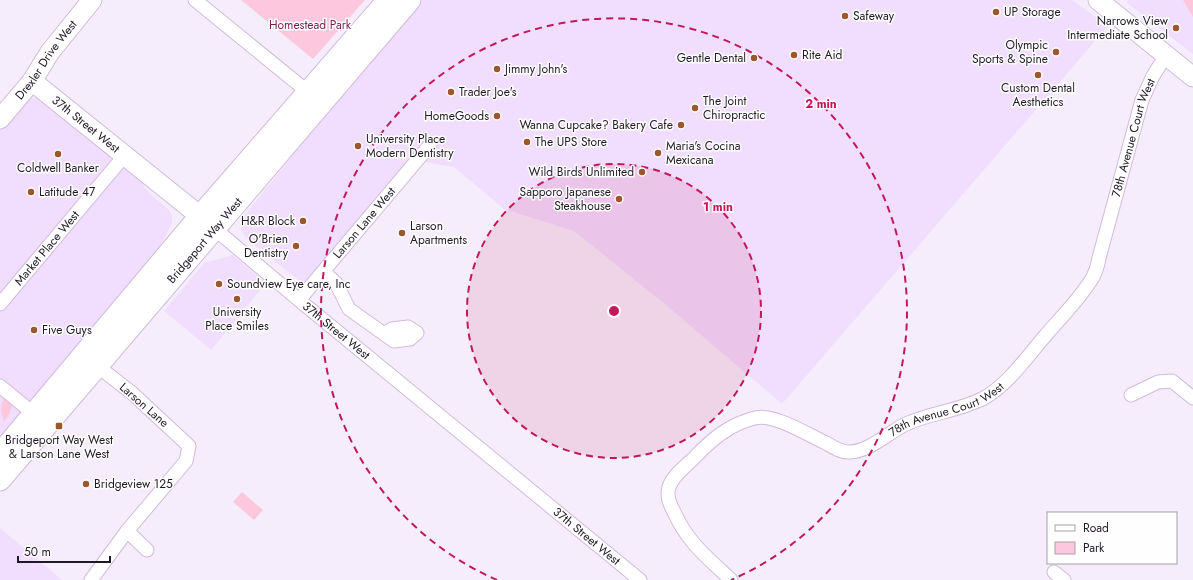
<svg xmlns="http://www.w3.org/2000/svg" width="1193" height="580" font-family="Jost,sans-serif">
  <rect width="100%" height="100%" fill="#f5edfb"/>
  <g fill="#f1ddfd">
    <path d="M 423,0 L 1072,0 L 1108,26 L 782,404 L 666,305 L 574,231 L 504,209 L 454,167 L 425,162 L 346,256 L 302,283 L 246,238 L 241,229 L 245,215 L 341,94 Z"/>
    <path d="M 1128,0 L 1193,0 L 1193,54 L 1126,2 Z"/>
    <path d="M 37,97 L 44,100 L 142,180 L 145,189 L 168,209 L 172,216 L 172,223 L 157,253 L 0,440 L 0,129 L 28,99 Z"/>
    <path d="M 233,255 L 266,283 L 211,350 L 164,311 L 204,263 Z"/>
    <path d="M 0,528 L 62,580 L 0,580 Z"/>
  </g>
  <g fill="#fdc8de">
    <path d="M 241,0 L 365,0 L 313,59 Z"/>
    <path d="M 1183,0 L 1193,0 L 1193,17 Z"/>
    <path d="M 5,396 L 13,403 L 9,415 L 4,422 C 0,408 0,408 5,396 Z"/>
    <path d="M 242,492 L 263,510 L 254,520 L 233,502 Z"/>
  </g>
  <g fill="none" stroke-linecap="round" stroke-linejoin="round">
    <defs>
      <g id="street">
        <path d="M 195,0 L 308,92"/>
        <path id="s1" d="M 209,224 L 299,300 L 640,580"/>
        <path d="M 324,272 L 336,283 L 349,309 L 394,341 L 410,339 L 417,333 L 408,327 L 392,329 L 385,333"/>
        <path id="s2" d="M 299,300 L 430,145"/>
        <path id="s3" d="M 0,304 L 125,155"/>
        <path d="M 0,386 L 34,414"/>
        <path d="M 1131,395 L 1158,382 L 1172,381 L 1193,398"/>
        <path d="M 127,531 L 147,550"/>
        <path d="M 1054,572 L 1064,580"/>
        <path d="M 91,580 L 127,531 L 186,461 L 189,446 L 132,393 L 96,365"/>
        <path id="s4" d="M 731,580 C 707,557 688,543 674,512 C 670,505 666,496 669,487 C 673,475 686,466 695,457 C 712,439 730,424 755,418 C 774,413 808,435 826,443 C 833,447 842,453 850,452 C 870,451 889,432 906,424 C 930,413 958,411 982,399 C 1007,386 1026,358 1045,336 C 1061,317 1080,299 1093,277 C 1096,271 1098,265 1099,258 L 1142,100 L 1153,76 L 1166,55"/>
      </g>
      <g id="secondary">
        <path d="M 1098,0 L 1193,77"/>
        <path id="s5" d="M 32,81 L 200,216"/>
        <path id="s6" d="M 0,119 L 32,81 L 50,52 L 92,0"/>
      </g>
      <g id="primary">
        <path d="M 0,454 L 200,216 L 388,0"/>
        <path id="s7" d="M 0,480 L 410,0"/>
      </g>
    </defs>
    <use href="#street" stroke="#cfbbdc" stroke-width="15"/>
    <use href="#secondary" stroke="#cfbbdc" stroke-width="21"/>
    <use href="#primary" stroke="#cfbbdc" stroke-width="23"/>
    <use href="#street" stroke="#fff" stroke-width="13"/>
    <use href="#secondary" stroke="#fff" stroke-width="19"/>
    <use href="#primary" stroke="#fff" stroke-width="21"/>
  </g>
  <circle cx="614" cy="311" r="147" fill="#c2185b" fill-opacity=".12"/>
  <g fill="none" stroke="#c2185b" stroke-width="2" stroke-dasharray="7 5">
    <circle cx="614" cy="311" r="147"/>
    <path d="M497 580A293 293 0 1 1 731 580"/>
  </g>
  <g fill="#9d572d" stroke="#fefefe" stroke-width="1.5">
    <circle cx="996" cy="12" r="4"/>
    <circle cx="845" cy="16" r="4"/>
    <circle cx="1176" cy="28" r="4"/>
    <circle cx="1056" cy="52" r="4"/>
    <circle cx="794" cy="55" r="4"/>
    <circle cx="754" cy="58" r="4"/>
    <circle cx="497" cy="69" r="4"/>
    <circle cx="1038" cy="75" r="4"/>
    <circle cx="451" cy="92" r="4"/>
    <circle cx="695" cy="108" r="4"/>
    <circle cx="497" cy="116" r="4"/>
    <circle cx="681" cy="125" r="4"/>
    <circle cx="527" cy="142" r="4"/>
    <circle cx="358" cy="146" r="4"/>
    <circle cx="658" cy="153" r="4"/>
    <circle cx="58" cy="154" r="4"/>
    <circle cx="642" cy="172" r="4"/>
    <circle cx="31" cy="192" r="4"/>
    <circle cx="619" cy="199" r="4"/>
    <circle cx="303" cy="221" r="4"/>
    <circle cx="402" cy="233" r="4"/>
    <circle cx="296" cy="246" r="4"/>
    <circle cx="219" cy="284" r="4"/>
    <circle cx="237" cy="299" r="4"/>
    <circle cx="34" cy="330" r="4"/>
    <rect x="55" y="422" width="8" height="8" rx="2"/>
    <circle cx="86" cy="484" r="4"/>
  </g>
  <g text-anchor="middle" stroke-width="3" stroke-linejoin="round" paint-order="stroke">
    <g font-size="12" fill="#201925" stroke="#fefefe" text-anchor="start">
      <text x="1004" y="16">UP Storage</text>
      <text x="853" y="20">Safeway</text>
      <text x="1168" y="25" text-anchor="end">Narrows View<tspan x="1168" dy="14">Intermediate School</tspan></text>
      <text x="1048" y="49" text-anchor="end">Olympic<tspan x="1048" dy="14">Sports &amp; Spine</tspan></text>
      <text x="802" y="59">Rite Aid</text>
      <text x="746" y="62" text-anchor="end">Gentle Dental</text>
      <text x="505" y="73">Jimmy John's</text>
      <text x="1038" y="92" text-anchor="middle">Custom Dental<tspan x="1038" dy="14">Aesthetics</tspan></text>
      <text x="459" y="96">Trader Joe's</text>
      <text x="703" y="105">The Joint<tspan x="703" dy="14">Chiropractic</tspan></text>
      <text x="489" y="120" text-anchor="end">HomeGoods</text>
      <text x="673" y="129" text-anchor="end">Wanna Cupcake? Bakery Cafe</text>
      <text x="366" y="143">University Place<tspan x="366" dy="14">Modern Dentistry</tspan></text>
      <text x="535" y="146">The UPS Store</text>
      <text x="666" y="150">Maria's Cocina<tspan x="666" dy="14">Mexicana</tspan></text>
      <text x="58" y="172" text-anchor="middle">Coldwell Banker</text>
      <text x="634" y="176" text-anchor="end">Wild Birds Unlimited</text>
      <text x="39" y="196">Latitude 47</text>
      <text x="611" y="196" text-anchor="end">Sapporo Japanese<tspan x="611" dy="14">Steakhouse</tspan></text>
      <text x="295" y="225" text-anchor="end">H&amp;R Block</text>
      <text x="410" y="230">Larson<tspan x="410" dy="14">Apartments</tspan></text>
      <text x="288" y="243" text-anchor="end">O'Brien<tspan x="288" dy="14">Dentistry</tspan></text>
      <text x="227" y="288">Soundview Eye care, Inc</text>
      <text x="237" y="316" text-anchor="middle">University<tspan x="237" dy="14">Place Smiles</tspan></text>
      <text x="42" y="334">Five Guys</text>
      <text x="59" y="444" text-anchor="middle">Bridgeport Way West<tspan x="59" dy="14">&amp; Larson Lane West</tspan></text>
      <text x="94" y="488">Bridgeview 125</text>
    </g>
    <g font-size="12" fill="#781c4e" stroke="#fefefe">
      <text x="310" y="29">Homestead Park</text>
    </g>
    <g font-size="12" fill="#201925" stroke="#fefefe">
      <text dy="4" stroke="none"><textPath href="#s6" startOffset="75">Drexler Drive West</textPath></text>
      <text dy="4" stroke="none"><textPath href="#s5" startOffset="69">37th Street West</textPath></text>
      <text dy="4" stroke="none"><textPath href="#s4" startOffset="785">78th Avenue Court West</textPath></text>
      <text dy="4" stroke="none"><textPath href="#s2" startOffset="101">Larson Lane West</textPath></text>
      <text dy="4" stroke="none"><textPath href="#s7" startOffset="315">Bridgeport Way West</textPath></text>
      <text dy="4" stroke="none"><textPath href="#s3" startOffset="73">Market Place West</textPath></text>
      <text dy="4" stroke="none"><textPath href="#s1" startOffset="166">37th Street West</textPath></text>
      <text transform="translate(144 405) rotate(41)" y="4">Larson Lane</text>
      <text dy="4" stroke="none"><textPath href="#s4" startOffset="437">78th Avenue Court West</textPath></text>
      <text dy="4" stroke="none"><textPath href="#s1" startOffset="490">37th Street West</textPath></text>
    </g>
  </g>
  <circle cx="614" cy="311" r="6" fill="#c2185b" stroke="#fefefe" stroke-width="2"/>
  <g font-size="12" text-anchor="middle" font-weight="bold" fill="#c2185b" stroke="#fefefe" stroke-width="3" stroke-linejoin="round" paint-order="stroke">
    <text x="821" y="108">2 min</text>
    <text x="718" y="211">1 min</text>
  </g>
  <rect x="1047" y="512" width="130" height="52" fill="#fefefe" stroke="#a5a2a7"/>
  <rect x="1055" y="525" width="20" height="6" fill="#ffffff" stroke="#a5a2a7"/>
  <text x="1083" y="532" font-size="12" fill="#201925">Road</text>
  <rect x="1055" y="542" width="20" height="12" fill="#fdc8de" stroke="#a5a2a7"/>
  <text x="1083" y="552" font-size="12" fill="#201925">Park</text>
  <path d="M18 556v6h92v-6" fill="none" stroke="#201925" stroke-width="2"/>
  <text x="24" y="556" font-size="12" fill="#201925" stroke="#fefefe" stroke-width="3" paint-order="stroke">50 m</text>
</svg>
